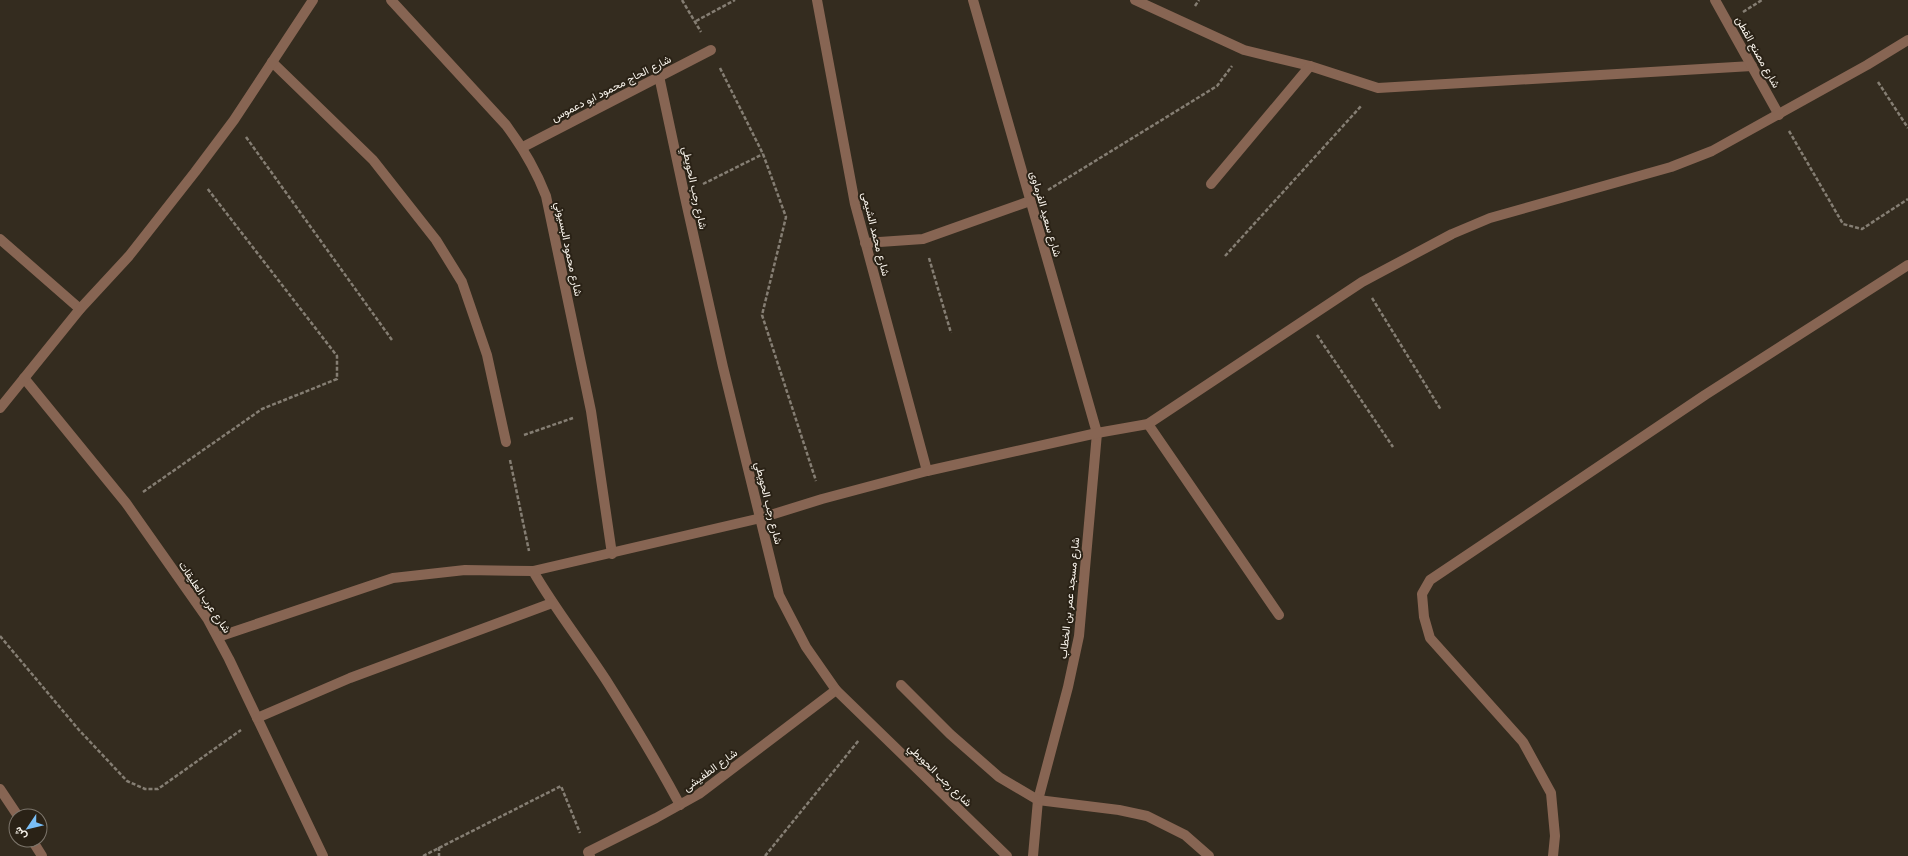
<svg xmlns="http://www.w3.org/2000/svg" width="1908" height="856" font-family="Raleway,Vazirmatn,sans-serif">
  <rect width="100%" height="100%" fill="#342c1f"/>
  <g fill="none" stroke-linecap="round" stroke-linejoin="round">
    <g stroke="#857e73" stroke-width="2.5" stroke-dasharray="4 2" stroke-linecap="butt">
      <path d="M 682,0 L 701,32"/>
      <path d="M 1195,6 L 1199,0"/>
      <path d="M 1743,12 L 1762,0"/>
      <path d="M 696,21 L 735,0"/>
      <path d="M 720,68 L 763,154 L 786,217 L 762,315 L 816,481"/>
      <path d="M 1878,82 L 1908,128"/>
      <path d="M 1789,131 L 1843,224 L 1862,229 L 1908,199"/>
      <path d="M 246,137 L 392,340"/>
      <path d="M 703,184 L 763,154"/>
      <path d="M 1048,190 L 1217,86 L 1232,66"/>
      <path d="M 1225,256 L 1362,105"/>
      <path d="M 929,258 L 951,333"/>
      <path d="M 1372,298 L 1441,410"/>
      <path d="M 1317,335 L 1393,447"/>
      <path d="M 524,435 L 573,418"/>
      <path d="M 510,460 L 529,551"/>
      <path d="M 143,492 L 262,409 L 337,379 L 337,356 L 207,188"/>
      <path d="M 0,636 L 79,730 L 127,781 L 145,789 L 158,789 L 241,730"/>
      <path d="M 439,847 L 439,856"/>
      <path d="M 423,856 L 561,786 L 580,833"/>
      <path d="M 765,856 L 859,740"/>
    </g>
    <g stroke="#876553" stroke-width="10">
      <path d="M 391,0 L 506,125 C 523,148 536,170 546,196 L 591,411 L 612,554"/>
      <path d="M 817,0 L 855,204 L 927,471"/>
      <path d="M 973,0 L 1097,433 L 1079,636 L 1068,687 L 1038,800 L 1033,856"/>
      <path d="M 1135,0 L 1244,50 L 1310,66 L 1378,88 L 1752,66"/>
      <path d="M 1715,0 L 1779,115"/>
      <path d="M 272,62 L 373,160 L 436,240 L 462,282 L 487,355 L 506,442"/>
      <path d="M 659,76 L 684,193 L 723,367 L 779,595 L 806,647 L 836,690 L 1007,856"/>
      <path d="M 523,147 L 711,50"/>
      <path d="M 1211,184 L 1310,66"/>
      <path d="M 0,239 L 80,309"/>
      <path d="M 865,243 L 923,239 L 1030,201"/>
      <path d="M 24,378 L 126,503 L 207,618 L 229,659 L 323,856"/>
      <path d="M 0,408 L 80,309 L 129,256 L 195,172 L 234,120 L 313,0"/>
      <path d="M 1148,424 L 1279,615"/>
      <path d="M 533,571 C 555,609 582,643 606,680 C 632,721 657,762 680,805"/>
      <path d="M 218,637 L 393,578 L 465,570 L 533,571 L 761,518 L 822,499 L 927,471 L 1097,433 L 1148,424 L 1362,282 L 1452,234 L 1490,218 L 1671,167 L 1712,151 L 1867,65 L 1908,40"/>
      <path d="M 901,685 L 950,734 L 999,777 L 1038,800 L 1119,810 L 1147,816 L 1185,835 L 1209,856"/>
      <path d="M 257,718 L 350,678 L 552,603"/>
      <path d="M 0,789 L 18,816"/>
      <path d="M 32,840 L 42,856"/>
      <path d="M 590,856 L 588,852 L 656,818 L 699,794 L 836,690"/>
      <path d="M 1553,856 L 1555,836 L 1551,793 L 1523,742 L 1430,638 L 1424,617 L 1422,594 L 1430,580 L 1705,395 L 1908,265"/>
    </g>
  </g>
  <g text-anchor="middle" stroke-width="4" stroke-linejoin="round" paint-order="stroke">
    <g font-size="11" fill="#f9f4ec" stroke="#2a2216">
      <text transform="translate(1758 52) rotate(61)" y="4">شارع مصنع القطن</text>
      <text transform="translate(611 88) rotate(-27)" y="4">شارع الحاج محمود ابو دعموس</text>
      <text transform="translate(695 188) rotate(78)" y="4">شارع رجب الحويطي</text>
      <text transform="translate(1046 214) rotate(74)" y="4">شارع سعيد الفرماوى</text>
      <text transform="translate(876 234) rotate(76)" y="4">شارع محمد الشيمى</text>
      <text transform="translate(569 249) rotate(78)" y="4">شارع محمود البسيوني</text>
      <text transform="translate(769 503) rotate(76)" y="4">شارع رجب الحويطي</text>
      <text transform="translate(205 597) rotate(56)" y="4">شارع عرب العليقات</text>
      <text transform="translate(1069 598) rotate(-84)" y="4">شارع مسجد عمر بن الخطاب</text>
      <text transform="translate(710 770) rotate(-36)" y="4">شارع الطفيشى</text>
      <text transform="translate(940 775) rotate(44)" y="4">شارع رجب الحويطي</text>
    </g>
  </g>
  <g transform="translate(28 828) rotate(235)"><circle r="19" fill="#2a2216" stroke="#7d766c"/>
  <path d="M0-3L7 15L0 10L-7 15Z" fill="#79bff8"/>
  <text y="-6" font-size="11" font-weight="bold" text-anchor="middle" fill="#f9f4ec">ش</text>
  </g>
</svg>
